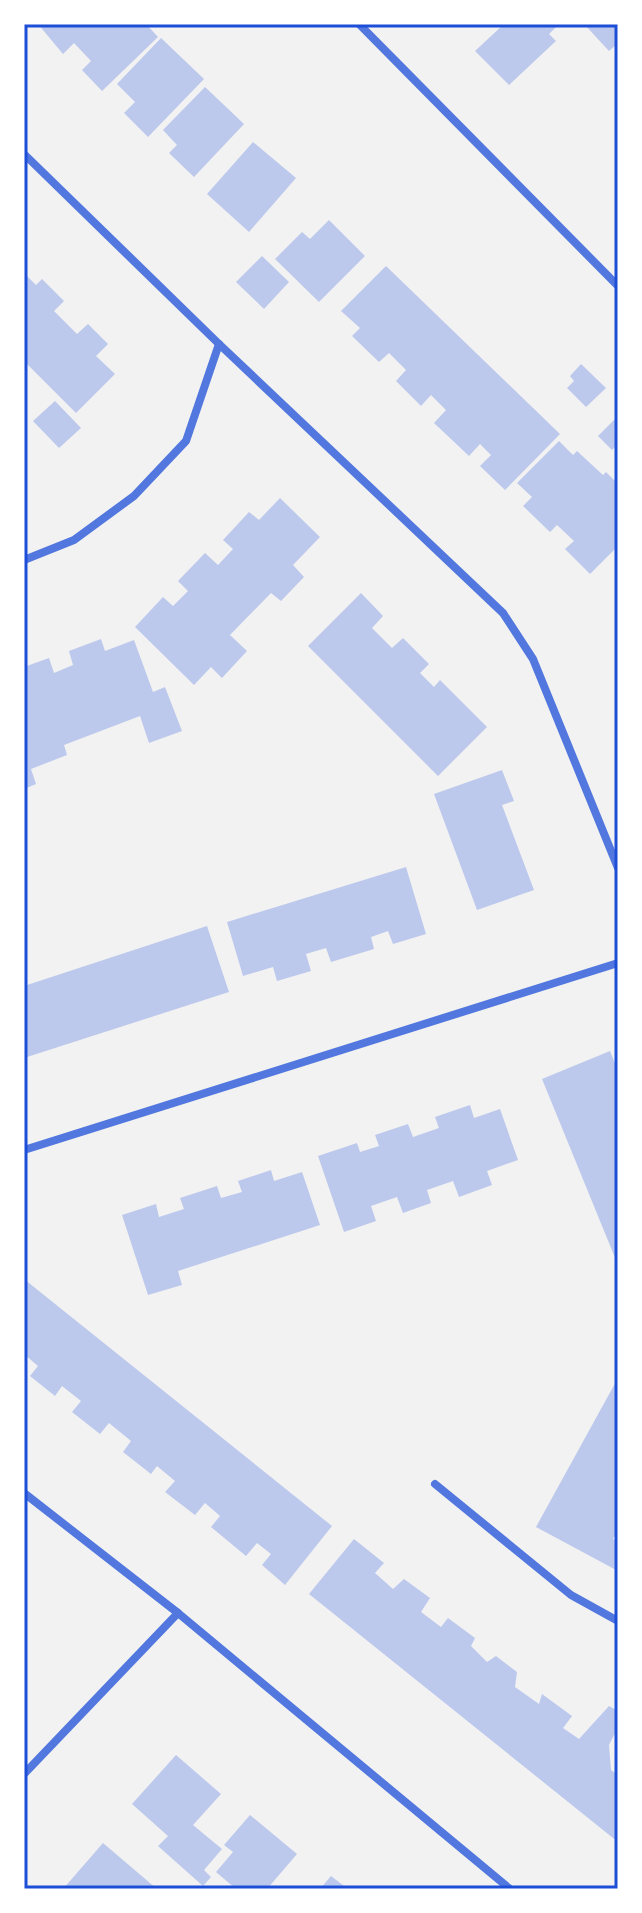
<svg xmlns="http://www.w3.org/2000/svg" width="642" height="1913" font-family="Arial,sans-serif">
  <rect width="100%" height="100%" fill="#f2f2f2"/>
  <g fill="#bdc9ec">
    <path d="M 38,24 L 146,24 L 158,37 L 102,91 L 82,70 L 91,61 L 74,43 L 63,54 Z"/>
    <path d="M 504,24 L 559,24 L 549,34 L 556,41 L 509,85 L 475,51 Z"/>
    <path d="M 584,24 L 618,24 L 618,43 L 609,51 Z"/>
    <path d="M 161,38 L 204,79 L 148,137 L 124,113 L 135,102 L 117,84 Z"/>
    <path d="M 205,87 L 244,124 L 194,177 L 169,153 L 177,145 L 163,130 Z"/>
    <path d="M 253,142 L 296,178 L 249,232 L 207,194 Z"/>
    <path d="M 329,220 L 365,256 L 319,302 L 275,259 L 302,232 L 310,239 Z"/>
    <path d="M 262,256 L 289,282 L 264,309 L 236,282 Z"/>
    <path d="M 386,266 L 560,434 L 505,490 L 480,466 L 491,455 L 480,444 L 469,456 L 434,423 L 446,410 L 431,395 L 421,406 L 396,381 L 406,370 L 389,353 L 379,362 L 352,336 L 360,328 L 341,311 Z"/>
    <path d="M 24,273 L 36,285 L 42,279 L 64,301 L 54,311 L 77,334 L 88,324 L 108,344 L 96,356 L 115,374 L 76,413 L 24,361 Z"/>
    <path d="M 581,364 L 606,388 L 586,407 L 567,388 L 574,381 L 570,376 Z"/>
    <path d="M 55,401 L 81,428 L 59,448 L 33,421 Z"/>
    <path d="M 618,416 L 618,444 L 612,450 L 598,436 Z"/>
    <path d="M 559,441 L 573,455 L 577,451 L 603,475 L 606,472 L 618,484 L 618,546 L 590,574 L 565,549 L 574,541 L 557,525 L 550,532 L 523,506 L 532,497 L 517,483 Z"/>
    <path d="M 280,498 L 320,537 L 293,565 L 304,577 L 281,601 L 271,593 L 230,635 L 247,651 L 222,678 L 211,667 L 194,685 L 135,627 L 163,597 L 173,606 L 188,591 L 178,581 L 205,553 L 218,565 L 233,549 L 223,540 L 249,512 L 259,520 Z"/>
    <path d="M 361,593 L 383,616 L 372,628 L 392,648 L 403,638 L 429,664 L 420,673 L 434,687 L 440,680 L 487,727 L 438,776 L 308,646 Z"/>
    <path d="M 101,639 L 105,651 L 134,640 L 153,692 L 165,687 L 182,731 L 149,743 L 140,716 L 64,745 L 67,755 L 31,769 L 36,784 L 24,789 L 24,667 L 49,658 L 54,673 L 73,665 L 69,651 Z"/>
    <path d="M 502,770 L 514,801 L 502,805 L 534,890 L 477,910 L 434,794 Z"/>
    <path d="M 406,867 L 426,934 L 393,944 L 388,931 L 371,937 L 374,949 L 331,962 L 326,948 L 306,954 L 311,971 L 277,981 L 273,967 L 243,976 L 227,922 Z"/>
    <path d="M 207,926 L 229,992 L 24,1058 L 24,986 Z"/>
    <path d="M 610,1051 L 618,1071 L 618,1265 L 542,1079 Z"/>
    <path d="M 470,1105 L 474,1118 L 500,1109 L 518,1160 L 487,1171 L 492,1185 L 459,1197 L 453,1181 L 427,1190 L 431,1203 L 403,1213 L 397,1197 L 371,1206 L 376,1221 L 344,1232 L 318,1156 L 357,1143 L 360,1152 L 379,1146 L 375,1135 L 408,1124 L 413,1137 L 439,1128 L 435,1117 Z"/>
    <path d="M 271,1170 L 274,1181 L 302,1172 L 320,1225 L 178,1271 L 182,1285 L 148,1295 L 122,1215 L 156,1204 L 159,1217 L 184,1209 L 180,1198 L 217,1186 L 221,1198 L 242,1192 L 238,1181 Z"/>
    <path d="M 24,1279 L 332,1526 L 285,1585 L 262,1565 L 271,1554 L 257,1543 L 246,1556 L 211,1527 L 220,1516 L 205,1503 L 195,1515 L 165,1492 L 175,1481 L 157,1466 L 151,1474 L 123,1452 L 131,1441 L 109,1423 L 100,1434 L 72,1412 L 81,1401 L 62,1386 L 55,1396 L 30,1376 L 38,1366 L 24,1354 Z"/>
    <path d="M 618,1378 L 618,1530 L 613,1539 L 618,1542 L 618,1571 L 536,1527 Z"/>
    <path d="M 354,1539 L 384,1563 L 375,1573 L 393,1589 L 404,1579 L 430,1598 L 421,1612 L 441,1627 L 448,1618 L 475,1638 L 471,1646 L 487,1662 L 496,1656 L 517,1672 L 515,1687 L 539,1704 L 542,1694 L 572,1716 L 563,1728 L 579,1739 L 609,1706 L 618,1711 L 618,1727 L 609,1745 L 611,1770 L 618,1775 L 618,1842 L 309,1594 Z"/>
    <path d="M 176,1755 L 221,1794 L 193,1825 L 222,1849 L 204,1870 L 211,1877 L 203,1886 L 158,1846 L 168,1836 L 132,1804 Z"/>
    <path d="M 250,1815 L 297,1854 L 267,1889 L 236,1889 L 216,1872 L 233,1852 L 224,1845 Z"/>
    <path d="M 103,1843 L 157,1889 L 63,1889 Z"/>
    <path d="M 331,1876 L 348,1889 L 320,1889 Z"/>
  </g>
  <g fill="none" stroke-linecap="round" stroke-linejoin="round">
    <g stroke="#5277de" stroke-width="8">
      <path d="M 359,24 L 618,286"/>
      <path d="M 24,154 L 219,344 L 503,613 L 533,659 L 618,868"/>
      <path d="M 24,560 L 74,540 L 134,496 L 186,441 L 219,344"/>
      <path d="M 24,1150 L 618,963"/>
      <path d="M 435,1484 L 571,1595 L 618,1621"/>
      <path d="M 24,1493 L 178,1613 L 510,1889"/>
      <path d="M 24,1774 L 178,1613"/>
    </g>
  </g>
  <rect width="642" height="1913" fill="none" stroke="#ffffff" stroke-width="52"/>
  <rect x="26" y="26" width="590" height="1861" fill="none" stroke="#1d4ed8" stroke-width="3"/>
</svg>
